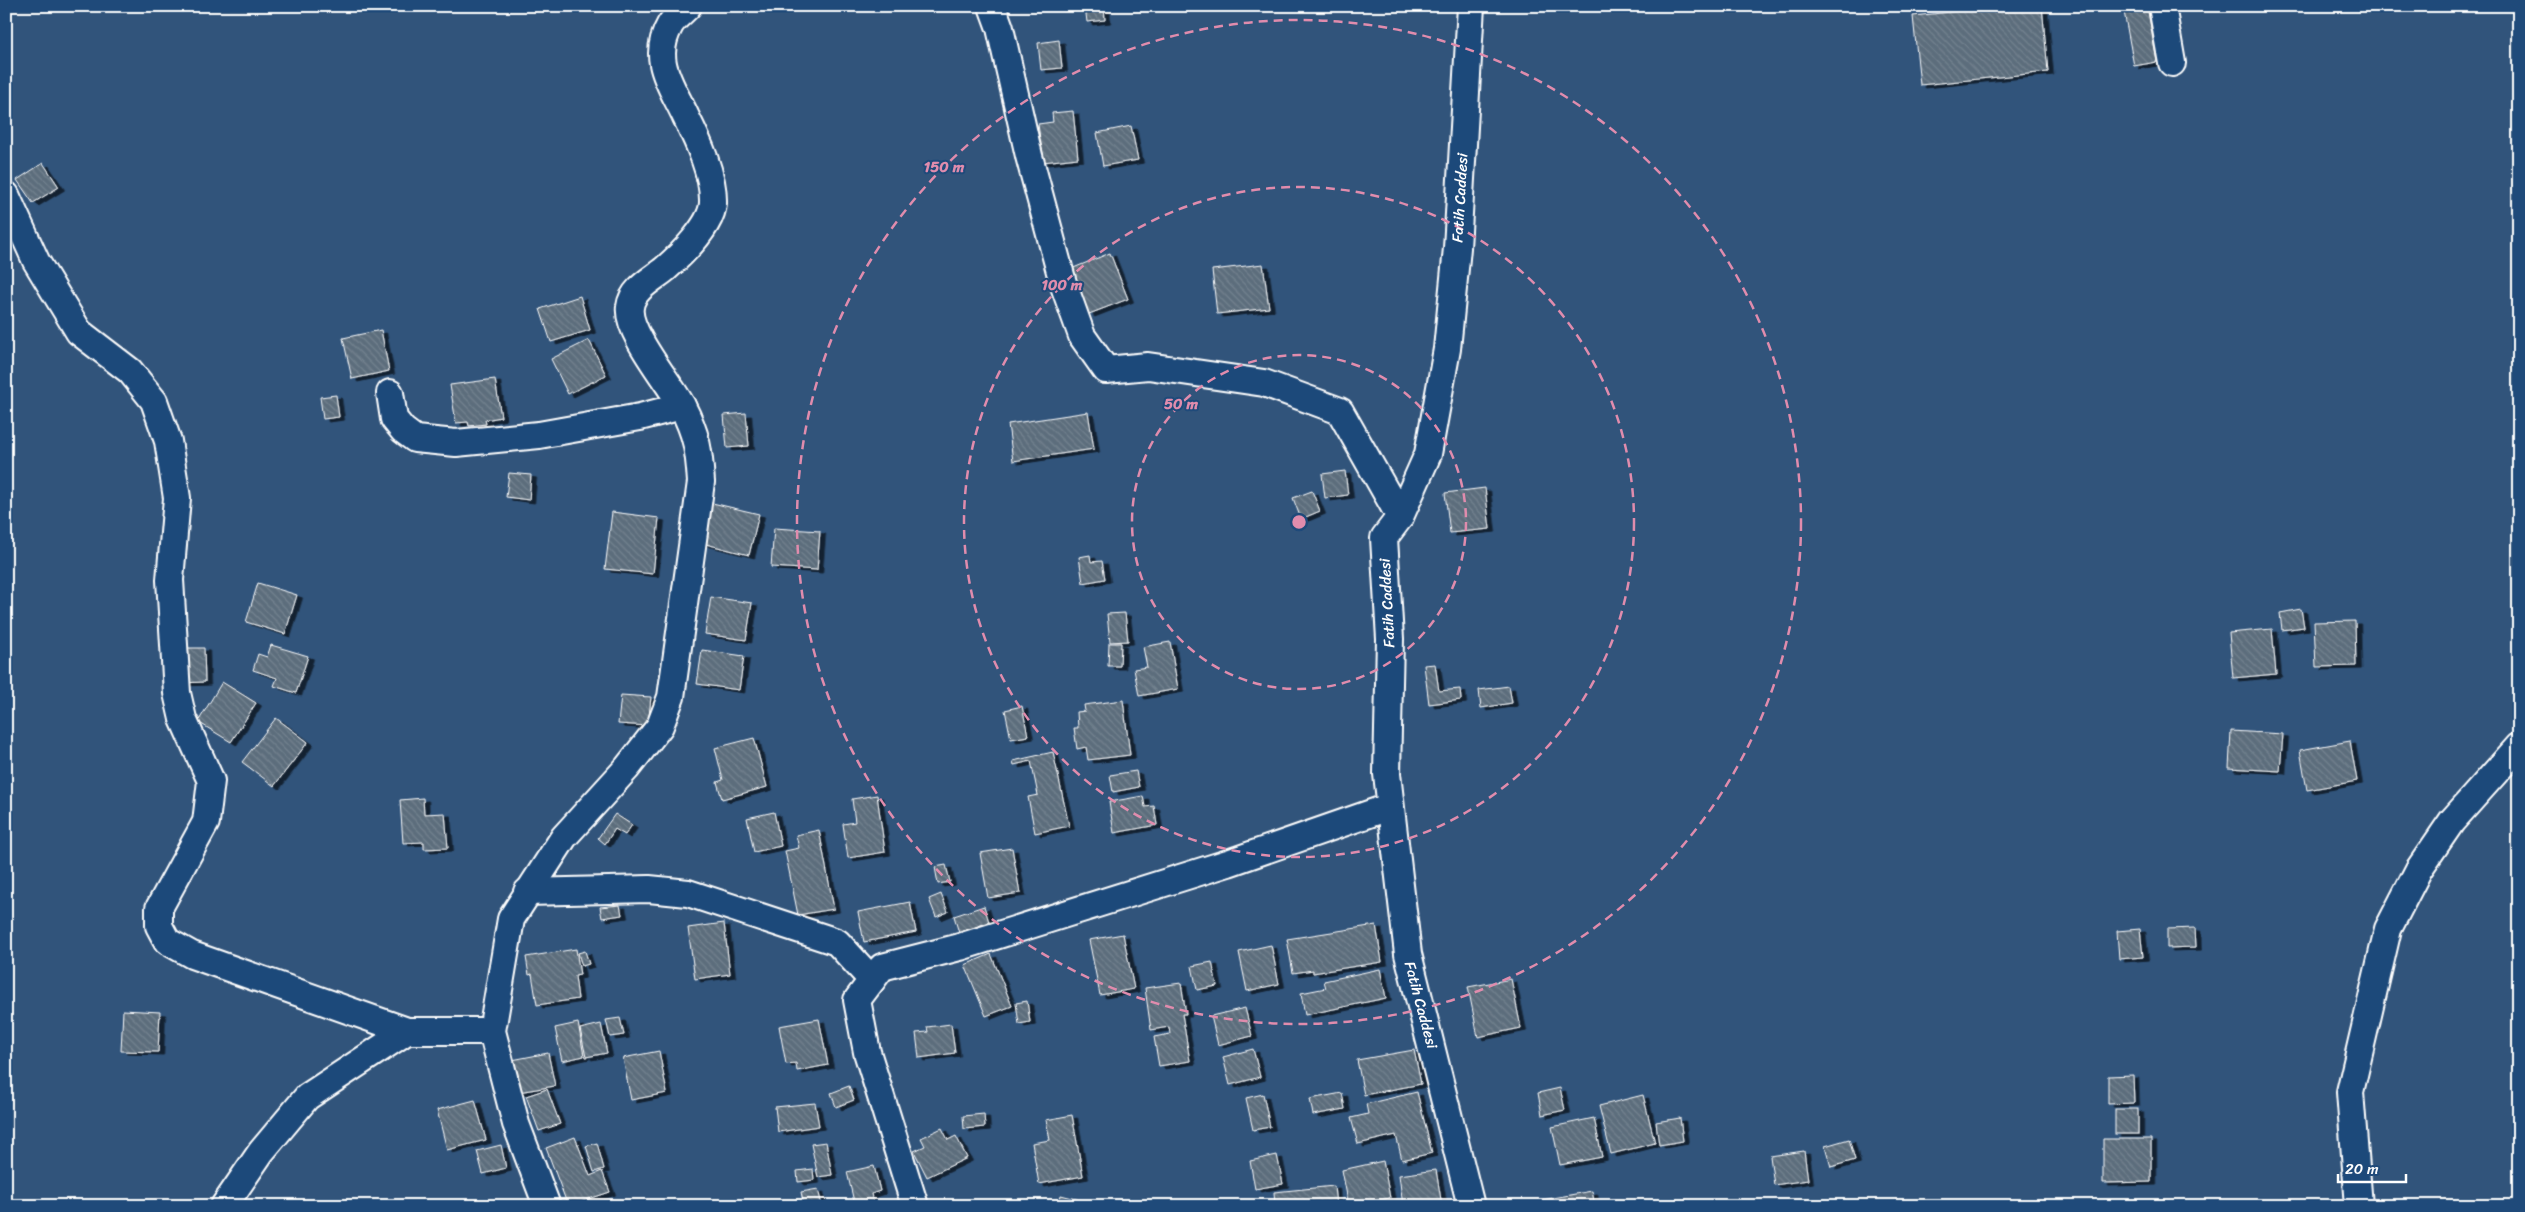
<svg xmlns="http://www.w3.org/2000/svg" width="2525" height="1212" font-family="Sriracha,sans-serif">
  <defs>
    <pattern id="building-back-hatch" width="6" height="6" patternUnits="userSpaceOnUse" patternTransform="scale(1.25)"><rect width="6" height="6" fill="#5c6d7c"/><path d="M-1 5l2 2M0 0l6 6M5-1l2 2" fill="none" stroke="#748390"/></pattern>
    <filter id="shadow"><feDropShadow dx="5.5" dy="3" stdDeviation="0" flood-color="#0009"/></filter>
  </defs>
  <rect width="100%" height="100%" fill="#31547b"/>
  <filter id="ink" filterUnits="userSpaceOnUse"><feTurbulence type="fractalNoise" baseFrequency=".02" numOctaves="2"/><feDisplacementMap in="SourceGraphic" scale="10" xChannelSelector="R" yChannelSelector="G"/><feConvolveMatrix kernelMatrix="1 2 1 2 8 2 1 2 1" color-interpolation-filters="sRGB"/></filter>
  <g filter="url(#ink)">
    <g fill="url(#building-back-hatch)" stroke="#fff" filter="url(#shadow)">
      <path d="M 1085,6 L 1104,6 L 1105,20 L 1087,22 Z"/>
      <path d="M 2008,6 L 2042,6 L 2048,72 L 1920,85 L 1913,16 Z"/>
      <path d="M 2123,6 L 2147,6 L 2157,62 L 2134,66 Z"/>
      <path d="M 1059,40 L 1062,68 L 1041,70 L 1038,43 Z"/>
      <path d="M 1073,111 L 1078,158 L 1043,162 L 1038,124 L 1053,122 L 1052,113 Z"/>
      <path d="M 1131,126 L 1138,160 L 1103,166 L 1097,133 Z"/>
      <path d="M 43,163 L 59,187 L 33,203 L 17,180 Z"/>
      <path d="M 1110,253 L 1128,299 L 1089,314 L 1071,269 Z"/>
      <path d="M 1263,264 L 1269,308 L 1217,314 L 1212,270 Z"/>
      <path d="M 580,296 L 590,330 L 551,342 L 540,309 Z"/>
      <path d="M 381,330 L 389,371 L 352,379 L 343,338 Z"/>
      <path d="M 589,340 L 606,375 L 568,394 L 551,359 Z"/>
      <path d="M 495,379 L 501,417 L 485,420 L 486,424 L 469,426 L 468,422 L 456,423 L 450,385 Z"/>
      <path d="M 336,395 L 339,417 L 323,419 L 320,397 Z"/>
      <path d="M 1088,412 L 1094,449 L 1013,461 L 1008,424 Z"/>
      <path d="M 746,413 L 749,446 L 727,448 L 724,415 Z"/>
      <path d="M 1345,471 L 1348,495 L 1325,498 L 1322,474 Z"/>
      <path d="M 509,473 L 531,475 L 529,500 L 506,497 Z"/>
      <path d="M 1485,488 L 1490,529 L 1450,533 L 1445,493 Z"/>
      <path d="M 1312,491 L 1320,511 L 1301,519 L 1293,498 Z"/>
      <path d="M 708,502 L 759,514 L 749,555 L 698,542 Z"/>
      <path d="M 612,512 L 659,518 L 653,574 L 605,569 Z"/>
      <path d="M 774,528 L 820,531 L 817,570 L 771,567 Z"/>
      <path d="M 1090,555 L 1091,562 L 1102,561 L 1105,579 L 1083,583 L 1079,557 Z"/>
      <path d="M 258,583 L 297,595 L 285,634 L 246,622 Z"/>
      <path d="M 711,597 L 752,603 L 746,640 L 705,634 Z"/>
      <path d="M 2301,609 L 2304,627 L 2282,630 L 2280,613 Z"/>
      <path d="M 1125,613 L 1128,641 L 1110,642 L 1107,614 Z"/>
      <path d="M 2355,621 L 2356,666 L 2316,667 L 2314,622 Z"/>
      <path d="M 2272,629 L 2276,674 L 2233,678 L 2229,633 Z"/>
      <path d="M 1170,642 L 1178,689 L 1139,696 L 1134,669 L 1147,667 L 1143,647 Z"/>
      <path d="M 1109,643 L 1121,643 L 1120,666 L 1108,666 Z"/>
      <path d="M 271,645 L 308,656 L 296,693 L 274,686 L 277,678 L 253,670 L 258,654 L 267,657 Z"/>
      <path d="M 178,648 L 204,648 L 205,682 L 179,683 Z"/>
      <path d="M 702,650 L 744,656 L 739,690 L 697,684 Z"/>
      <path d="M 1435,664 L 1439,691 L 1460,689 L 1461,700 L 1429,704 L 1424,665 Z"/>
      <path d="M 222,682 L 256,703 L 231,742 L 198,722 Z"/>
      <path d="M 1509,686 L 1512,703 L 1481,708 L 1479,690 Z"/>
      <path d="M 621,695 L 651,697 L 648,726 L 618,724 Z"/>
      <path d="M 1123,700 L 1130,755 L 1088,760 L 1086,747 L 1077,749 L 1074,728 L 1078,728 L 1077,712 L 1085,711 L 1084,705 Z"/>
      <path d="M 1022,706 L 1028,736 L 1011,739 L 1005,710 Z"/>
      <path d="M 276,718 L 308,742 L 274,786 L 242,762 Z"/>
      <path d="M 2231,731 L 2283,734 L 2280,771 L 2229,768 Z"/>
      <path d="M 754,738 L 767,787 L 722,799 L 717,782 L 723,780 L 715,748 Z"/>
      <path d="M 2350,741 L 2357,781 L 2307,790 L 2300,750 Z"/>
      <path d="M 1053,752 L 1069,826 L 1035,833 L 1028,797 L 1038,795 L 1031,761 L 1014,765 L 1013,761 Z"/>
      <path d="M 1136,771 L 1139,787 L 1113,792 L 1110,775 Z"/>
      <path d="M 877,795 L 885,852 L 848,858 L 843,824 L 855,822 L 852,799 Z"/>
      <path d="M 1143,796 L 1145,807 L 1154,806 L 1157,825 L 1114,833 L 1109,802 Z"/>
      <path d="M 423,798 L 424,814 L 445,813 L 448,848 L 424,849 L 424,842 L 403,843 L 400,800 Z"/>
      <path d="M 774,812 L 781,846 L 754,852 L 747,818 Z"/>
      <path d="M 615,814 L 632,825 L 625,835 L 615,829 L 605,844 L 598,838 Z"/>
      <path d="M 819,830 L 834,909 L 798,915 L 785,851 L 799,848 L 796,835 Z"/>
      <path d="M 1012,848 L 1020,893 L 988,898 L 980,853 Z"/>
      <path d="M 946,865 L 950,882 L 938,884 L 935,867 Z"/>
      <path d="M 941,894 L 948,912 L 936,917 L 929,899 Z"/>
      <path d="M 910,902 L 916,932 L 864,942 L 858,912 Z"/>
      <path d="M 620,905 L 622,915 L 602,918 L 600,907 Z"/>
      <path d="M 984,906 L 989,922 L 959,933 L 954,916 Z"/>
      <path d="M 724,923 L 730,974 L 695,979 L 688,928 Z"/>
      <path d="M 1376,925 L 1382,962 L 1313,973 L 1313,970 L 1293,973 L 1287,939 Z"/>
      <path d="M 2195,928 L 2196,947 L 2167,948 L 2167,929 Z"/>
      <path d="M 2140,929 L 2143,957 L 2119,959 L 2117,931 Z"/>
      <path d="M 1123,934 L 1134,989 L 1100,995 L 1089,940 Z"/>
      <path d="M 1271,945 L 1279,984 L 1247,991 L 1239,952 Z"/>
      <path d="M 576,949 L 580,975 L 575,976 L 578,999 L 537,1005 L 532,974 L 529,975 L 526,957 Z"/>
      <path d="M 585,951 L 589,964 L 582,966 L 578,953 Z"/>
      <path d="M 991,954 L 1012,1006 L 986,1016 L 965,965 Z"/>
      <path d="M 1212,962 L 1217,986 L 1197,990 L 1192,966 Z"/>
      <path d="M 1380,969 L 1386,998 L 1305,1015 L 1301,993 L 1326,988 L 1324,981 Z"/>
      <path d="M 1511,979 L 1521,1028 L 1478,1037 L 1468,987 Z"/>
      <path d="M 1181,983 L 1186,1014 L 1182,1014 L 1190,1061 L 1159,1066 L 1154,1037 L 1170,1034 L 1169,1027 L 1151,1030 L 1145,988 Z"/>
      <path d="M 1027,1001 L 1030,1022 L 1019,1024 L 1016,1003 Z"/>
      <path d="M 1245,1008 L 1252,1036 L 1218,1045 L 1211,1016 Z"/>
      <path d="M 123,1010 L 160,1012 L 158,1052 L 121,1051 Z"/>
      <path d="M 620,1018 L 624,1035 L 610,1037 L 606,1020 Z"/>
      <path d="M 819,1019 L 828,1065 L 797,1071 L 796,1063 L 786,1064 L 779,1026 Z"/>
      <path d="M 578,1023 L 584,1056 L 562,1061 L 555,1028 Z"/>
      <path d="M 601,1024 L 607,1053 L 586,1057 L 580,1029 Z"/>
      <path d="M 951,1024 L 955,1053 L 919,1058 L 916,1033 L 928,1032 L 927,1027 Z"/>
      <path d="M 1253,1049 L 1260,1077 L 1230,1085 L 1223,1057 Z"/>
      <path d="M 1414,1050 L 1421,1084 L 1364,1095 L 1357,1060 Z"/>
      <path d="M 659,1051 L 667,1093 L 631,1100 L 623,1058 Z"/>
      <path d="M 548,1053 L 555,1086 L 518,1092 L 512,1060 Z"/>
      <path d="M 2133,1075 L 2134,1103 L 2108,1104 L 2108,1076 Z"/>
      <path d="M 849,1086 L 854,1100 L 836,1107 L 831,1093 Z"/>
      <path d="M 1560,1088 L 1565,1110 L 1542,1115 L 1538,1093 Z"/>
      <path d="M 547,1089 L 560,1124 L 539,1131 L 526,1096 Z"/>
      <path d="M 1417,1092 L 1432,1153 L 1402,1160 L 1396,1135 L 1358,1144 L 1351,1118 L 1368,1114 L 1366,1104 Z"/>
      <path d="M 1342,1093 L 1345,1109 L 1313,1115 L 1310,1099 Z"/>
      <path d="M 1263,1094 L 1270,1127 L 1253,1130 L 1246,1098 Z"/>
      <path d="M 1643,1095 L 1655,1143 L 1611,1154 L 1599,1106 Z"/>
      <path d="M 475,1100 L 486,1140 L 447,1150 L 437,1110 Z"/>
      <path d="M 815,1103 L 819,1126 L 778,1132 L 775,1107 Z"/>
      <rect x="2115" y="1109" width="23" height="25"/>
      <path d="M 984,1114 L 985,1127 L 964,1129 L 963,1116 Z"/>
      <path d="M 1072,1115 L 1083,1176 L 1039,1184 L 1032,1143 L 1050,1140 L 1046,1120 Z"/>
      <path d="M 1594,1118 L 1602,1157 L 1560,1165 L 1552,1127 Z"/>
      <path d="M 1680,1118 L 1683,1141 L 1659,1145 L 1656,1122 Z"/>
      <path d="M 942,1128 L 948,1140 L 956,1136 L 967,1158 L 927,1177 L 914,1151 L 925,1146 L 921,1138 Z"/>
      <path d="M 575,1137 L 590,1176 L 602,1171 L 610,1192 L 568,1206 L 546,1148 Z"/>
      <path d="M 1849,1139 L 1855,1160 L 1831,1167 L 1825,1146 Z"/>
      <path d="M 2103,1139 L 2151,1139 L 2151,1182 L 2103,1183 Z"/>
      <path d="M 826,1142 L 832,1175 L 818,1177 L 811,1144 Z"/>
      <path d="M 597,1143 L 604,1169 L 594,1172 L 586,1146 Z"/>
      <path d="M 501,1145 L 506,1168 L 483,1174 L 477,1151 Z"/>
      <path d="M 1804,1151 L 1808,1180 L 1774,1185 L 1770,1156 Z"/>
      <path d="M 1277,1155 L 1283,1184 L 1255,1189 L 1250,1161 Z"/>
      <path d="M 1383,1161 L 1390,1198 L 1349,1206 L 1342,1170 Z"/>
      <path d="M 874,1166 L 880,1191 L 871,1194 L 874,1206 L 855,1206 L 847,1172 Z"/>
      <path d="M 813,1169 L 814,1180 L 798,1182 L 797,1171 Z"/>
      <path d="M 1436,1170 L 1442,1206 L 1403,1206 L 1399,1175 Z"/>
      <path d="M 1334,1186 L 1336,1206 L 1275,1206 L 1274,1192 Z"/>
      <path d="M 818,1189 L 822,1206 L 804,1206 L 801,1192 Z"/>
      <path d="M 1592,1191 L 1595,1206 L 1543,1206 L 1542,1200 Z"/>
      <path d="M 1061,1195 L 1088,1202 L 1087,1206 L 1058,1206 Z"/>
      <path d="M 2146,1203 L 2146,1206 L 2105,1206 L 2105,1204 Z"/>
    </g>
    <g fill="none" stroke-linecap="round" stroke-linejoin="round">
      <defs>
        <g id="minor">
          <path d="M 992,6 L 1000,28 L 1029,156 L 1063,283 L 1082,336 L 1106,370 L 1148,366 L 1264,383 L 1340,411 L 1400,517"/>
          <path d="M 2162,6 L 2172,63"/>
          <path d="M 6,195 L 36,261 L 79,332 L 130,371 L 154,401 L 168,441 L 177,498 L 170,580 L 177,693 L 183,719 L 211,781 L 206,822 L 159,908 L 159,926 L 167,941 L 192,955 L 407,1031 L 492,1031"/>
          <path d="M 390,393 L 394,419 L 403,430 L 415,439 L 456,443 L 539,435 L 640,417 L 682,406"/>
          <path d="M 527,892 L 649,889 L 688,893 L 837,942 L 872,980"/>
          <path d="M 224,1206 L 261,1152 L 307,1097 L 407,1031"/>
          <path d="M 547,1206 L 516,1124 L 492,1031 L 511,919 L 564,837 L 627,768 L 660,726 L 671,697 L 701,482 C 699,451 697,435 682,406 C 670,383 626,332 630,307 C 632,289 653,279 665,269 C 681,255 712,225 713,203 C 714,175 698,141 686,117 C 672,86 650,60 670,25 C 674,18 683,12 688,6"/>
          <path d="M 915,1206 L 867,1052 L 857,1000 L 882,967 L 960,947 L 1228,863 L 1389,807"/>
          <path id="s1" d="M 1471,1206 L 1408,954 L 1387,774 L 1390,639 L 1384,538 L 1400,517 L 1428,454 L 1447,349 L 1457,248 L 1471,6"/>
          <path d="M 2359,1206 L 2350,1092 L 2388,929 L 2419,869 L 2452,821 L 2519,746"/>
        </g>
      </defs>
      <use href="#minor" stroke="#fff" stroke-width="30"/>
      <use href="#minor" stroke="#1f4a7a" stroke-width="26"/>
    </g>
  </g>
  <g fill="none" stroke="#e08cad" stroke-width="2.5" stroke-dasharray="9 6">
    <circle cx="1299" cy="522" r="167"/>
    <circle cx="1299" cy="522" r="335"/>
    <circle cx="1299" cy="522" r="502"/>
  </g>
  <g text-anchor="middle" stroke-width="4" stroke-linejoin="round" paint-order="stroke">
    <g font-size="15" fill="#fff" stroke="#1f4a7a">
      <text dy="5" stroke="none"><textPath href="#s1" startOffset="1031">Fatih Caddesi</textPath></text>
      <text transform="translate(1387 603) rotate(-93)" y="5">Fatih Caddesi</text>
      <text transform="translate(1421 1005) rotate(75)" y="5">Fatih Caddesi</text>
    </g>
  </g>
  <circle cx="1299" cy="522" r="8" fill="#e08cad" stroke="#1f4a7a" stroke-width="2.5"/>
  <g font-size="15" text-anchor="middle" font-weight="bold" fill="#e08cad" stroke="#1f4a7a" stroke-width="4" stroke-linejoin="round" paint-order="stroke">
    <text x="944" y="172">150 m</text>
    <text x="1062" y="290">100 m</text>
    <text x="1181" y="409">50 m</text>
  </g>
  <rect width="2525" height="1212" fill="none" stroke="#1f4a7a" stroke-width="25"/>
  <rect x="12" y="12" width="2500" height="1187" fill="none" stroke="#fff" stroke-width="2" filter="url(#ink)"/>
  <path d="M2338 1174v8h68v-8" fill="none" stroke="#ffffff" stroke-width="2.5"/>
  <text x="2345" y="1174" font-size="15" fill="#ffffff" stroke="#1f4a7a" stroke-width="4" paint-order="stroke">20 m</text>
</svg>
